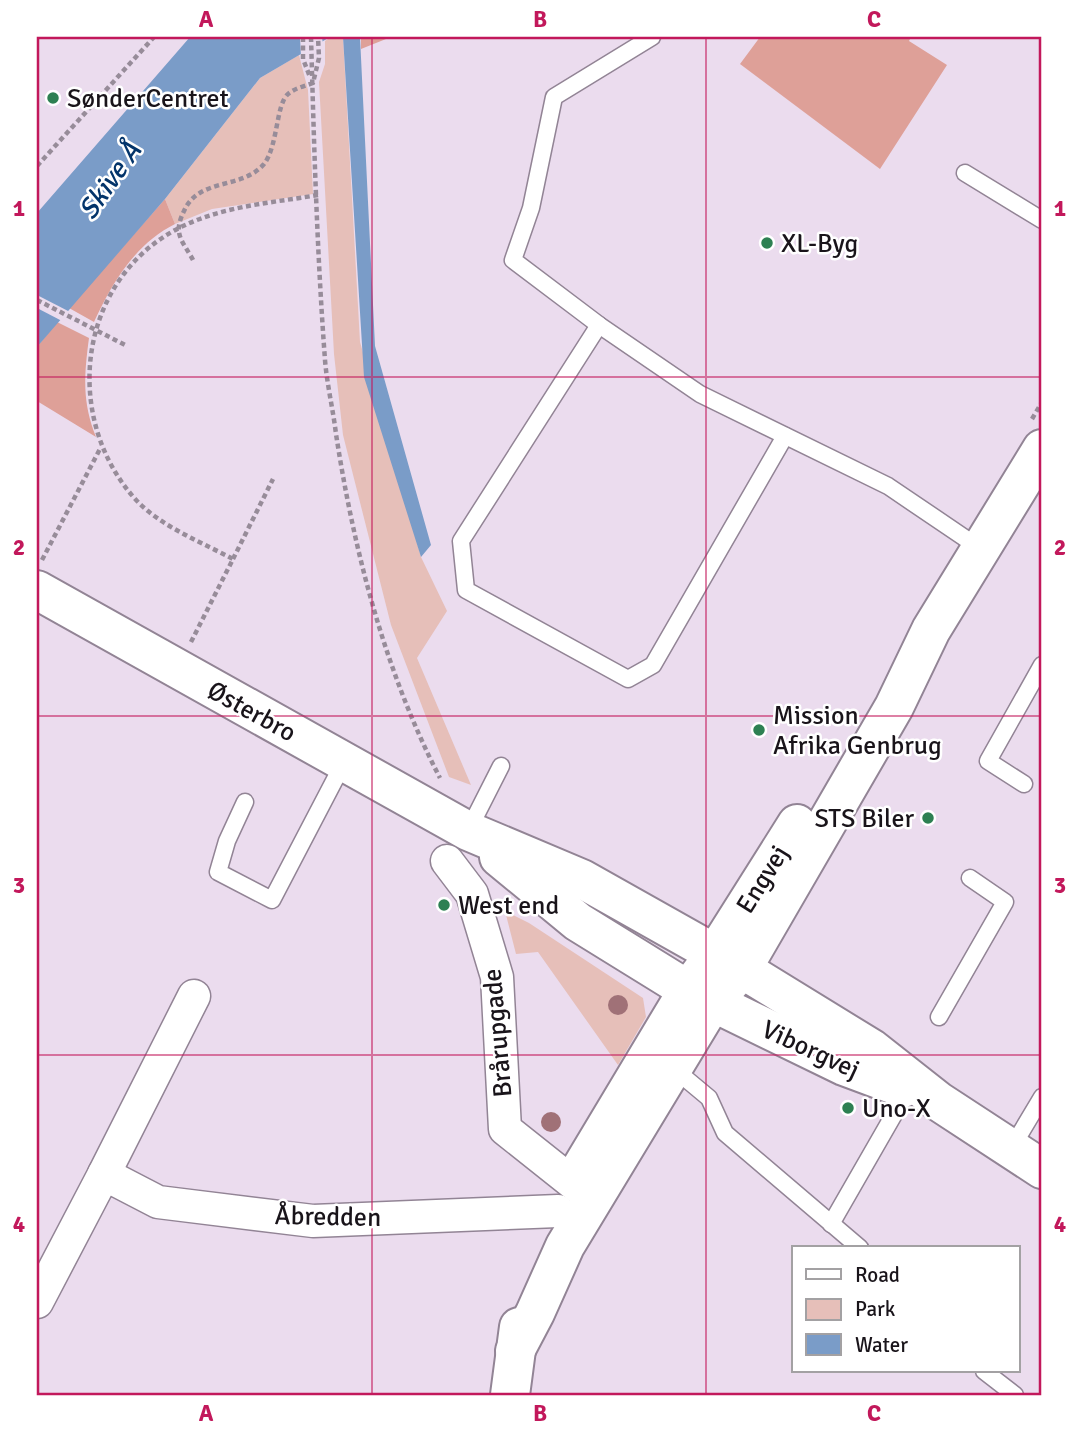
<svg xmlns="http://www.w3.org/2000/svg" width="1079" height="1432" font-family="Signika,sans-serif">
  <rect width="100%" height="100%" fill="#ebdcee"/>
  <g fill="#e6bfb9">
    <path d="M 331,37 L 343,37 L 360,342 L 421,557 L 447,611 L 417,658 L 471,785 L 449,777 L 391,625 L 343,435 L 334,354 L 319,82 L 325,64 L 325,41 Z"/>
    <path d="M 299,55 L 308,90 L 313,194 L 212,209 L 175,224 L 165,199 L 260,78 Z"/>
    <path d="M 505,911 L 529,923 L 643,998 L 646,1017 L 618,1065 L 538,952 L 516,954 Z"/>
  </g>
  <g fill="#dea098">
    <path d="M 361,37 L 391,37 L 361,49 Z"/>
    <path d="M 760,37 L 911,37 L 909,41 L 947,65 L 880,169 L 740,64 Z"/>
    <path d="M 165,199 L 175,224 C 135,244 112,283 94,322 L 69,308 Z"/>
    <path d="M 57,322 L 89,338 C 84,375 82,402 96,437 L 37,401 L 37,347 Z"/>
  </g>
  <g fill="#7a9cc8">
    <path d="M 190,37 L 330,37 L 260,78 L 165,199 L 37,347 L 37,213 Z"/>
    <path d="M 343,37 L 360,37 L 375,346 L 431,545 L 421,557 L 364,377 Z"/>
  </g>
  <g fill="#ebdcee">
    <path d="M 300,37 L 322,37 L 323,45 L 301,57 Z"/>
    <path d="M 37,295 L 70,312 L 62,321 L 37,308 Z"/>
  </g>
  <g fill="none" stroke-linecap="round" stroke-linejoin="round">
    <defs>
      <g id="service">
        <path d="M 652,37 L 554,97 L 531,208 L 513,260 L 599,325 L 700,394 L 888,486 L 981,549"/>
        <path d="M 965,173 L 1042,220"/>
        <path d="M 599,325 L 461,541 L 466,590 L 628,679 L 653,665 L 785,436"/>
        <path d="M 1024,784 L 988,761 L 1042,665"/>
        <path d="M 245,802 L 227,841 L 218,872 L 272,900 L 344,762"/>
        <path d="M 468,831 L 501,766"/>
        <path d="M 939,1017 L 1005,902 L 970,878"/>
        <path d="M 673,1068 L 709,1098 L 725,1133 L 860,1248"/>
        <path d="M 1011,1149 L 1042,1097"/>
        <path d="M 831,1224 L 908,1090"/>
        <path d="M 984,1371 L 1015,1395"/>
      </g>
      <g id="minor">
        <path d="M 447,861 L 472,894 L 497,977 L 505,1129 L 593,1199"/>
        <path d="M 104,1174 L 194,996"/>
        <path d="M 37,1302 L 104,1174 L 158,1202 L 313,1221 L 558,1211"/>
      </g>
      <g id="tertiary">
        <path d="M 37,590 L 468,831 L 582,879 L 742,969 L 872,1049 L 938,1101 L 1042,1169"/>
        <path d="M 499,857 L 578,922 L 688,990 L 844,1066 L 903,1088"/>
        <path d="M 580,1170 L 688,990 L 715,954 L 797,824"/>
        <path d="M 515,1351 L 535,1313 L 565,1246 L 712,1003 L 742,969 L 894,707 L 931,630 L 1042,449"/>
        <path d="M 510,1395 L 519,1327"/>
      </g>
    </defs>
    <use href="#service" stroke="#928495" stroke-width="19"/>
    <use href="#minor" stroke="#928495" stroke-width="35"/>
    <use href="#tertiary" stroke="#928495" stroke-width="42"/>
    <g stroke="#978c99" stroke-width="4.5" stroke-dasharray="5 3.5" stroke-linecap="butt">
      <path d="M 303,37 L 303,59 L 310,77"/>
      <path d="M 311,37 C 314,144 317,253 325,360 C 327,385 333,409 336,434 C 354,551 385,672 440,778"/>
      <path d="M 37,166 L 154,37"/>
      <path d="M 193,260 C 189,252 180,241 179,232 C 178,225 181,217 184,211 C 199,177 242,190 264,164 C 278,146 276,104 288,94 C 295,88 305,86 313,83 L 319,58 L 318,37"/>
      <path d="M 37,300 L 127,346"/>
      <path d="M 1032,419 L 1042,402"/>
      <path d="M 233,559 L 273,479"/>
      <path d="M 42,560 L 101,447"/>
      <path d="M 191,642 L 233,559 C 201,542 162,527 137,501 C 61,419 77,280 179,228 C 222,206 271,203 318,195"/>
    </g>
    <use href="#service" stroke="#fff" stroke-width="16"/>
    <use href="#minor" stroke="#fff" stroke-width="32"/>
    <use href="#tertiary" stroke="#fff" stroke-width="38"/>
  </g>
  <g fill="#a07177">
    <circle cx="618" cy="1005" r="10"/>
    <circle cx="551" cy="1122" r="10"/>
  </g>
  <path fill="none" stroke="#c2185b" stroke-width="2" stroke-opacity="0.55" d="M 372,37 L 372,1395M 706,37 L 706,1395M 37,377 L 1042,377M 37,716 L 1042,716M 37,1055 L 1042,1055"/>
  <g fill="#2d8052" stroke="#fff" stroke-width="2.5">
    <circle cx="53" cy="98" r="7"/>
    <circle cx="767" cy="243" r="7"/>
    <circle cx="759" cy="730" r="7"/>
    <circle cx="928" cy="818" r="7"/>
    <circle cx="444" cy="905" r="7"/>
    <circle cx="848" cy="1108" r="7"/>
  </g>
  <g text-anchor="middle" stroke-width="5" stroke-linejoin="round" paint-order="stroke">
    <g font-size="26" fill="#19141a" stroke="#fff" text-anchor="start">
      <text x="67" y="107">SønderCentret</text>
      <text x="781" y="252">XL-Byg</text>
      <text x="773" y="724">Mission<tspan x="773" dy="30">Afrika Genbrug</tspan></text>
      <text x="914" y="827" text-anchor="end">STS Biler</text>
      <text x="458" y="914">West end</text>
      <text x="862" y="1117">Uno-X</text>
    </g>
    <g font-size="26" fill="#19141a" stroke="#fff">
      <text transform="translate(252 711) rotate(29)" y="9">Østerbro</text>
      <text transform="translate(762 879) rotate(-58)" y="9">Engvej</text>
      <text transform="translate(497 1033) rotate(-95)" y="9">Brårupgade</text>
      <text transform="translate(811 1049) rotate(25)" y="9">Viborgvej</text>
      <text transform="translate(328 1216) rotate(1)" y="9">Åbredden</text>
    </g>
    <g font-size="28" font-style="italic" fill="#03346a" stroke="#fff">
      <text transform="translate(109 180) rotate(-55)" y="10">Skive Å</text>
    </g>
  </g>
  <rect width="1079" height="1432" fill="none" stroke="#ffffff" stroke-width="77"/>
  <rect x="792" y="1246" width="228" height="126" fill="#ffffff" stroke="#a3a1a3" stroke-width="2"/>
  <rect x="806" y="1269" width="35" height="10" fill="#ffffff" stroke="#a3a1a3" stroke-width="2"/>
  <text x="855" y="1282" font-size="21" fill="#19141a">Road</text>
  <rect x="806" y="1299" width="35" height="21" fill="#e6bfb9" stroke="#a3a1a3" stroke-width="2"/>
  <text x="855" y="1316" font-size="21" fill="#19141a">Park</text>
  <rect x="806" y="1334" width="35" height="21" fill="#7a9cc8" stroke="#a3a1a3" stroke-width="2"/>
  <text x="855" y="1352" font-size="21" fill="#19141a">Water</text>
  <rect x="38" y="38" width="1002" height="1356" fill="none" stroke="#c2185b" stroke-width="2.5"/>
  <g font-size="23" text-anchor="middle" font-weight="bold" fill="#c2185b">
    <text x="206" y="27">A</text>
    <text x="540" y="27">B</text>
    <text x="874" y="27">C</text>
    <text x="19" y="216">1</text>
    <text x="1060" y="216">1</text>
    <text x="19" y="555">2</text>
    <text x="1060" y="555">2</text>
    <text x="19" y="893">3</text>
    <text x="1060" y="893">3</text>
    <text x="19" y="1232">4</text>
    <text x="1060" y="1232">4</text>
    <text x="206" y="1421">A</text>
    <text x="540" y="1421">B</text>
    <text x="874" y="1421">C</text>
  </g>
</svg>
